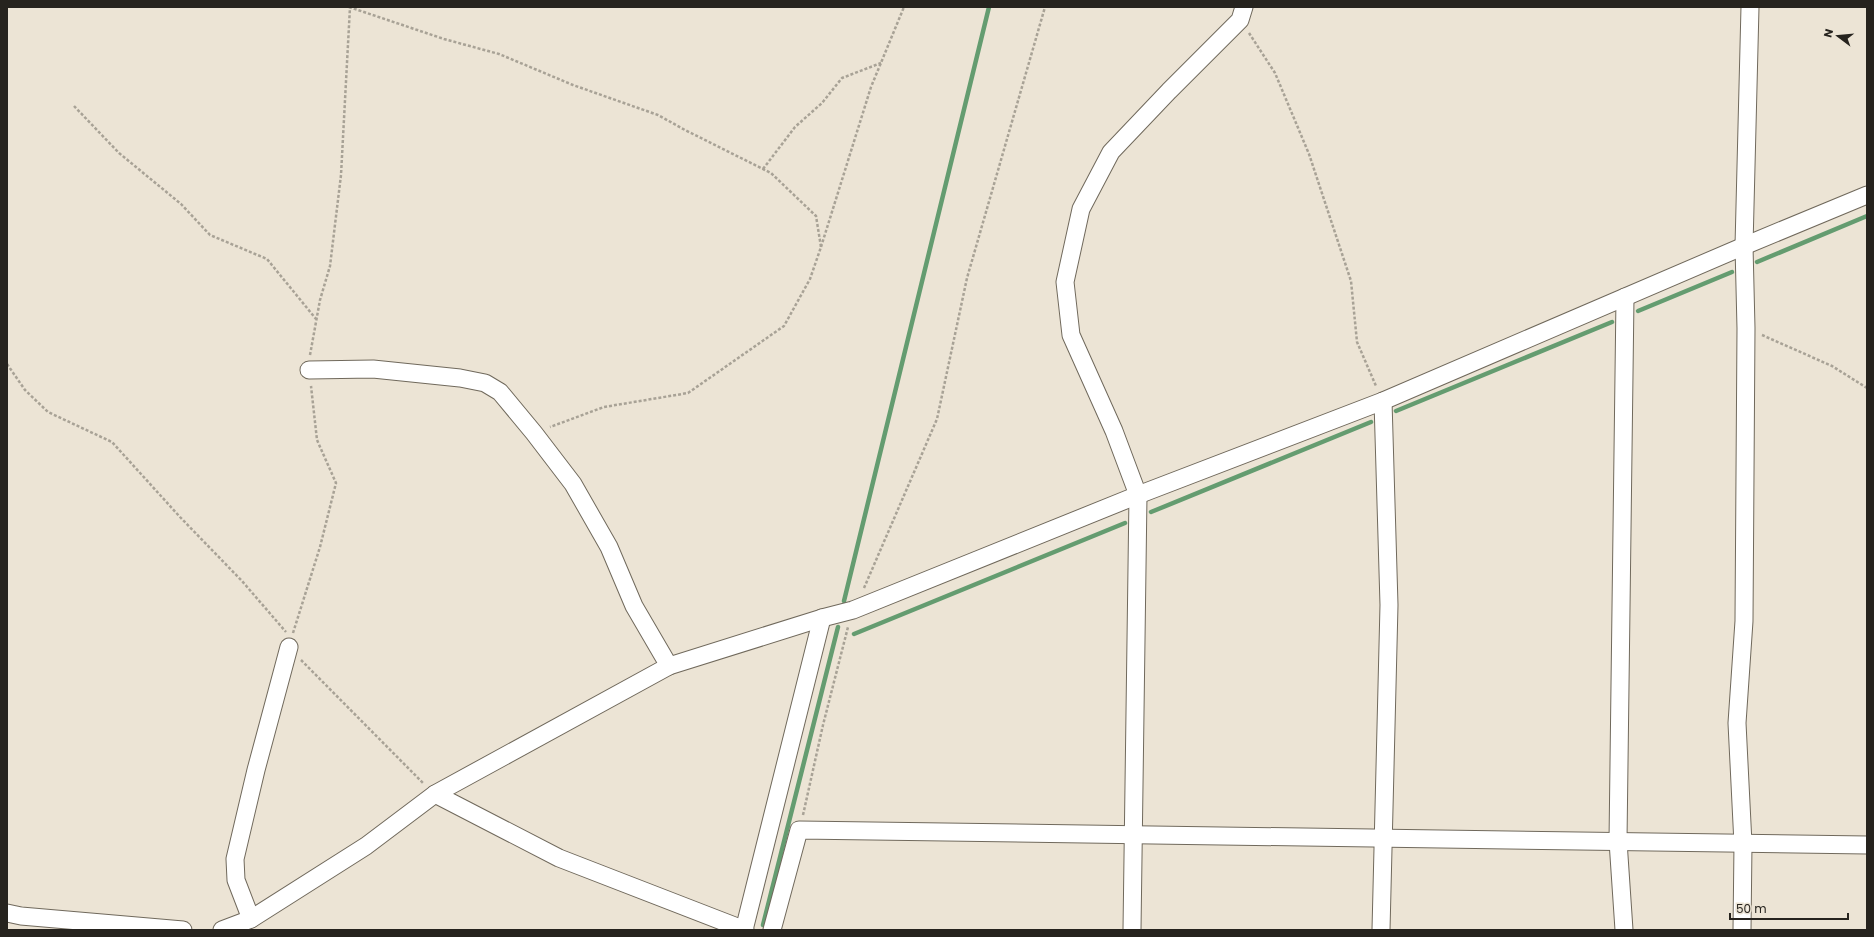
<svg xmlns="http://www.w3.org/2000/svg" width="1874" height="937" font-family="Poppins,sans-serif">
  <rect width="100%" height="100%" fill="#ece4d5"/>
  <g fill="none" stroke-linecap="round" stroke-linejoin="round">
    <g stroke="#649c70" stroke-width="4.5">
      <path d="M 1757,262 L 1867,216"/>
      <path d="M 1638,311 L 1732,272"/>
      <path d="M 1396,411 L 1612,322"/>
      <path d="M 1151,512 L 1371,422"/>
      <path d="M 844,601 L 989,7"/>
      <path d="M 854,634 L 1125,523"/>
      <path d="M 763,925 L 838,627"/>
    </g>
    <defs>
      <g id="street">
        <path d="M 309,370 L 373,369 L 460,378 L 485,383 L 500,392 L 534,433 L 573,484 L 609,547 L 634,606 L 669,666"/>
        <path d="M 435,794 L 559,858 L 745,930"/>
        <path d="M 7,913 L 21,916 L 183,930"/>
        <path d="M 251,919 L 236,880 L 235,859 L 256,770 L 289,647"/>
        <path d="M 222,930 L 251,919 L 366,846 L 435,794 L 669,666 L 822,618 L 853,610 L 1138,495 L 1383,401 L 1744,246 L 1867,195"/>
        <path d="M 744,930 L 822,618"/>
        <path d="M 772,930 L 799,830 L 1867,845"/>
        <path d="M 1132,930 L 1138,495 L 1114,431 L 1071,335 L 1065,282 L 1081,209 L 1111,152 L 1169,91 L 1240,20 L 1244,7"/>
        <path d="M 1381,930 L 1389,605 L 1383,401"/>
        <path d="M 1624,930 L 1618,841 L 1625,297"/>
        <path d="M 1742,930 L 1743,844 L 1737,723 L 1744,621 L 1746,328 L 1744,246 L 1750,7"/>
      </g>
    </defs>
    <use href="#street" stroke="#70695c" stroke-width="19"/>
    <g stroke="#a8a296" stroke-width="2.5" stroke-dasharray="3 2" stroke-linecap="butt">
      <path d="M 349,7 L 444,39 L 499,54 L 573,85 L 658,115 L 685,130 L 771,173 L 816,216 L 821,247 L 810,279 L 784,326 L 688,393 L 604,407 L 550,427"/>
      <path d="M 1249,33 L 1275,73 L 1309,154 L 1351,281 L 1357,342 L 1376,386"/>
      <path d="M 74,106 L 119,153 L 181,204 L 210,235 L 267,259 L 316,319"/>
      <path d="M 763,169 L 795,127 L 822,103 L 842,78 L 881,63"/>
      <path d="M 821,247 L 871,87 L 904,7"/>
      <path d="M 1762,335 L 1832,366 L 1867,388"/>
      <path d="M 310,355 L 320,300 L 330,266 L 341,175 L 350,7"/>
      <path d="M 7,364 L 25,390 L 48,412 L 112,442 L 180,517 L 242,581 L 286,632"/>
      <path d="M 864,588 L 937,419 L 967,278 L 1045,7"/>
      <path d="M 293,633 L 320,547 L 336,483 L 317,440 L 311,386"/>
      <path d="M 301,660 L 423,783"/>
      <path d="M 803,815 L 823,725 L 848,627"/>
    </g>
    <use href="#street" stroke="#fff" stroke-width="17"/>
  </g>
  <rect width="1874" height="937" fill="none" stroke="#26231e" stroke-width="16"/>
  <g transform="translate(1838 36) rotate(286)" stroke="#ece4d5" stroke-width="3" paint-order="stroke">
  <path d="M0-3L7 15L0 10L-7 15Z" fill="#26231e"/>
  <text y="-6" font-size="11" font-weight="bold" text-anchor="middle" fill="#26231e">N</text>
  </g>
  <path d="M1730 913v6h118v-6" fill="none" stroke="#26231e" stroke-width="2"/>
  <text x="1736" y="913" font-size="12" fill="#26231e" stroke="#ece4d5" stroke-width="3" paint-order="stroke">50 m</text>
</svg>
